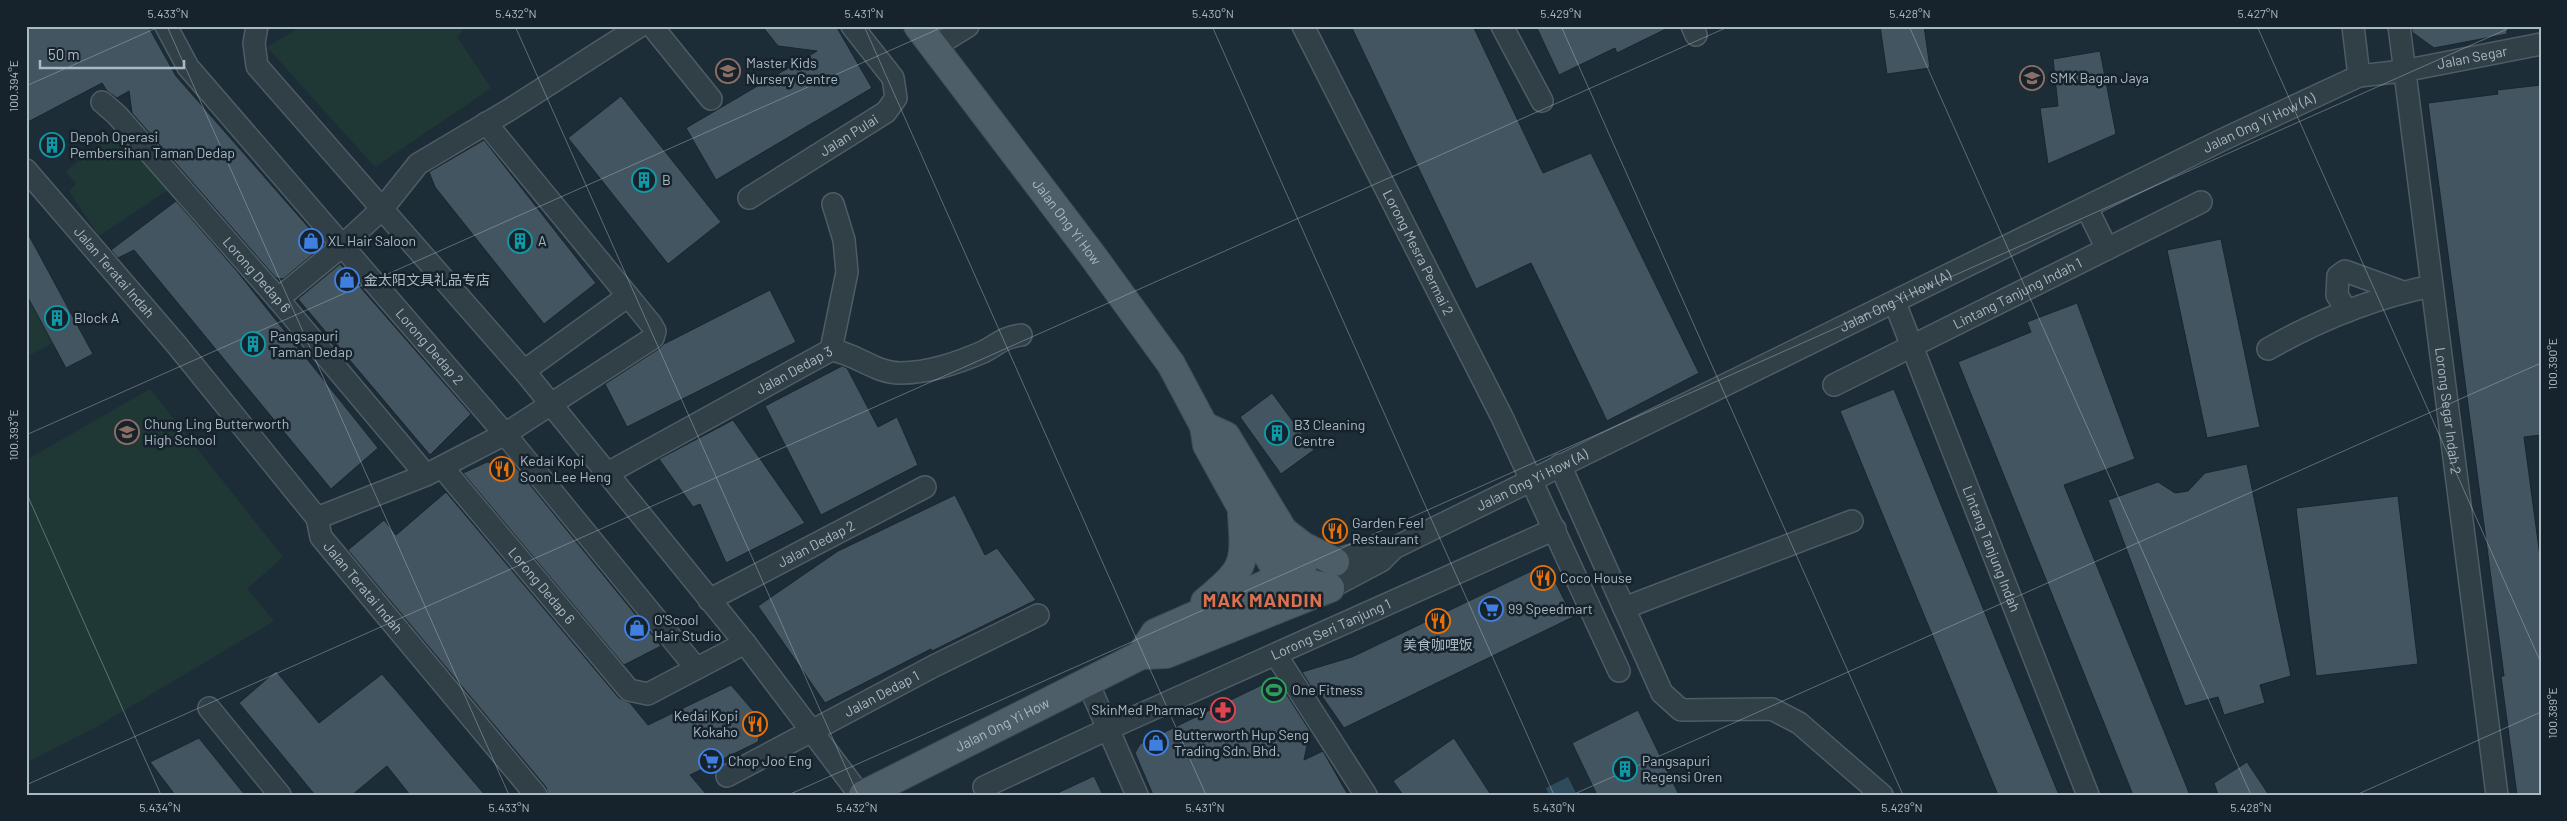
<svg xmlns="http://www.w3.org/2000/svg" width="2567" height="821" font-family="Barlow,'Noto Sans SC',sans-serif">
  <rect width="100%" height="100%" fill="#1d2d37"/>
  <g fill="#1f3836">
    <path d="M 302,26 L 466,26 L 457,37 L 491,88 L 375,167 L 267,47 Z"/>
    <path d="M 118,129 L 171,188 L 99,236 L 69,191 L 76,184 L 66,171 Z"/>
    <path d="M 26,294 L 53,343 L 26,357 Z"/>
    <path d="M 150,389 L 283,557 L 247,589 L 274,621 L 98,726 L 26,763 L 26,460 Z"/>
  </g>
  <path fill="#2d4b5d" d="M 1568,777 L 1577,795 L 1549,795 L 1546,788 Z"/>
  <g fill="#435561" stroke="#19252e">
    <path d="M 26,26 L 148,26 L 176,76 L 324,245 L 283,279 L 276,278 L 132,113 L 129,91 L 117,98 L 107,91 L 102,83 L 26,123 Z"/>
    <path d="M 762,26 L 836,26 L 872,88 L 716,180 L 686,128 L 817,51 L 778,46 Z"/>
    <path d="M 1351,26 L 1473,26 L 1543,173 L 1591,153 L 1699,373 L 1607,421 L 1531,263 L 1476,289 Z"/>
    <path d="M 1536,26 L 1672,26 L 1617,53 L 1615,48 L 1559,75 Z"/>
    <path d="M 1880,26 L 1924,26 L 1930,68 L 1887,74 Z"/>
    <path d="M 2412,26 L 2507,26 L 2507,34 L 2434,48 L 2412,32 Z"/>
    <path d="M 2100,51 L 2116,134 L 2048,164 L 2040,108 L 2058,106 L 2053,59 Z"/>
    <path d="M 2541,85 L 2541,435 L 2524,437 L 2541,564 L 2541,795 L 2517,795 L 2501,676 L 2504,676 L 2428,103 L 2498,94 L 2497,90 Z"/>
    <path d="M 621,96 L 721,222 L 668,264 L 568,138 Z"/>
    <path d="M 484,140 L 596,283 L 544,324 L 435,187 L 429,172 Z"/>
    <path d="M 176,201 L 236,270 L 378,448 L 331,489 L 134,250 L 118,258 L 111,250 Z"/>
    <path d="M 26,230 L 93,354 L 66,368 L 26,294 Z"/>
    <path d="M 2221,239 L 2260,427 L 2207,438 L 2167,250 Z"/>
    <path d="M 340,264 L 471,414 L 430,455 L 298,299 Z"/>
    <path d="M 770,290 L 796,342 L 627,427 L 605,384 L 660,348 L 664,344 Z"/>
    <path d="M 2077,303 L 2135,459 L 2064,485 L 2190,795 L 2133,795 L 1958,362 L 2031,332 L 2027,322 Z"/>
    <path d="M 842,366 L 847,368 L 878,427 L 897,417 L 918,465 L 821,515 L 765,406 Z"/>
    <path d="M 1894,389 L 2059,795 L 1998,795 L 1840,411 Z"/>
    <path d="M 1272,393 L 1314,450 L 1281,474 L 1240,417 Z"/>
    <path d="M 733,420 L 805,523 L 726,563 L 700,504 L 693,507 L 659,459 Z"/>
    <path d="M 487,462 L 514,465 L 661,646 L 624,665 L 463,473 Z"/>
    <path d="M 2247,464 L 2291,676 L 2260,685 L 2265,703 L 2224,715 L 2218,697 L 2185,706 L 2108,500 L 2158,482 L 2175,493 L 2188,491 L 2205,473 Z"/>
    <path d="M 446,492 L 619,698 L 630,703 L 648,725 L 731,685 L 762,721 L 758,742 L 690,775 L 707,795 L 548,795 L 546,787 L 348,550 L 384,520 L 396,535 Z"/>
    <path d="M 955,495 L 985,555 L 997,548 L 1036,600 L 932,651 L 931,649 L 825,703 L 758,606 L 838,551 Z"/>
    <path d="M 2398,496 L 2418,664 L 2316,676 L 2296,508 Z"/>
    <path d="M 1546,564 L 1573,617 L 1344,728 L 1319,692 L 1318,698 L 1302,672 L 1352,657 Z"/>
    <path d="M 276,671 L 319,723 L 382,674 L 485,795 L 410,795 L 387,766 L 352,795 L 315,795 L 239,703 Z"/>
    <path d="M 1276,678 L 1310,731 L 1304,760 L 1323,751 L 1348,795 L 1153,795 L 1135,753 L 1140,744 Z"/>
    <path d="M 1638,710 L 1679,795 L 1597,795 L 1572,743 Z"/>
    <path d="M 199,738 L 245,795 L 175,795 L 150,762 Z"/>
    <path d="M 1454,738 L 1491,795 L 1403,795 L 1393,781 Z"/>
    <path d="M 2247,762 L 2269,795 L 2218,795 L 2214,783 Z"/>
    <path d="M 1094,776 L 1103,795 L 1053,795 Z"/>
  </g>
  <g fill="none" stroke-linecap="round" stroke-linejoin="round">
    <defs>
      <g id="minor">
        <path id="s1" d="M 166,26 L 188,67 L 505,434 L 696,668"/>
        <path d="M 257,26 L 254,43 L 257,66 L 524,371 L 745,643 L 860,795"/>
        <path d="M 652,26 L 711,99"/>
        <path id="s2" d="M 1303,26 L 1502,417 L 1619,671"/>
        <path d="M 1502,26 L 1542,101"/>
        <path d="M 1692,26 L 1696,35"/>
        <path d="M 2353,26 L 2359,76"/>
        <path id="s3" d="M 2399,26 L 2497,795"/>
        <path d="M 934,47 L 968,26"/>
        <path id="s4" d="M 102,102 L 117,115 L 278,299 L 426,475"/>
        <path id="s5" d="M 26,170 L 176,344 L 317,518 L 321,537 L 536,795"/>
        <path id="s6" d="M 749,198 L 886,112 L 896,98 L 893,78 L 852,26"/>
        <path d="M 2087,208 L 2107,249"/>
        <path d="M 278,299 L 342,246 L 383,208 L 418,164 L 509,110 L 640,26"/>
        <path id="s7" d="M 1895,303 L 2088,795"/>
        <path d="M 2347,311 L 2337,295 L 2338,276 L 2345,271 L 2403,292"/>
        <path d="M 2268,349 C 2319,320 2374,298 2431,286"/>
        <path d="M 831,350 L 847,272 L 844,240 L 833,204"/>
        <path d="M 524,371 L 628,296"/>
        <path id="s8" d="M 1834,385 L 2201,202"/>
        <path d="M 1560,465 L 1662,693 L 1681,710 L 1772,709 L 1799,723 L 1882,795"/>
        <path id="s9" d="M 442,467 L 629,690 L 648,694 L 745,643"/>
        <path id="s10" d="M 606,474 L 831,350 C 855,353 875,373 900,373 C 929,373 957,363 983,352 C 999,344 1001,338 1021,335"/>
        <path d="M 317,518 L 426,475 L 505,434 L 653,338 L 655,331 L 651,324 L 486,123"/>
        <path d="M 1319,565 L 1375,548 L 1394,548"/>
        <path id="s11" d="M 1330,588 L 1381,561 L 1394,548 L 2224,139 L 2359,76 L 2403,71 L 2541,44"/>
        <path id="s12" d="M 709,600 L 925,487"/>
        <path d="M 1624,608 L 1852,521"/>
        <path d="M 1276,655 L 1366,795"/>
        <path d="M 1088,683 L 1137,795"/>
        <path d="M 209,708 L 280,795"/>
        <path id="s13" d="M 727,776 L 934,666 L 1038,615"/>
        <path id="s14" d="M 984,787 L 1108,729 L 1555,529"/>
      </g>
      <g id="major">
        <path id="s15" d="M 918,26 L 1092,255 L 1171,364 L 1204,426 L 1207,445 L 1280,577 L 1330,588"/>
        <path d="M 1204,426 L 1226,436 L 1284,532 L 1302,568"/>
        <path d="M 1286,533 L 1303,546 L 1335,562"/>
        <path d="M 1205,602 C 1244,569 1246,566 1242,515"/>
        <path d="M 1141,655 L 1155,633 L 1296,571"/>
        <path id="s16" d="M 863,795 L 1141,655 L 1166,654 L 1330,588"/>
      </g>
    </defs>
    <use href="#minor" stroke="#4e5c66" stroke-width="24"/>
    <use href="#major" stroke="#3d4a54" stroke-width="30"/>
    <use href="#minor" stroke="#313f47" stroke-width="21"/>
    <use href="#major" stroke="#4e5e68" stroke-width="28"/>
  </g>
  <path fill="none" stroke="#aabac5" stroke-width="1" stroke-opacity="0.45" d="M 167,26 L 509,795M 515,26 L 858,795M 864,26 L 1206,795M 1212,26 L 1554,795M 1561,26 L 1903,795M 1909,26 L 2251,795M 2257,26 L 2541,663M 26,86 L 161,26M 26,435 L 945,26M 26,492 L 161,795M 26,785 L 1730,26M 788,795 L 2514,26M 1572,795 L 2541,363M 2356,795 L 2541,712"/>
  <defs>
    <symbol id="school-ring" viewBox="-11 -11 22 22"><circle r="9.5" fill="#17232c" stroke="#8d6e63" stroke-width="1.5"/><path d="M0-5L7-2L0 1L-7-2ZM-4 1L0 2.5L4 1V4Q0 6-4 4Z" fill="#8d6e63"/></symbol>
    <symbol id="building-ring" viewBox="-11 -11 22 22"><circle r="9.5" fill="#17232c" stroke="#0f9aa8" stroke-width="1.5"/><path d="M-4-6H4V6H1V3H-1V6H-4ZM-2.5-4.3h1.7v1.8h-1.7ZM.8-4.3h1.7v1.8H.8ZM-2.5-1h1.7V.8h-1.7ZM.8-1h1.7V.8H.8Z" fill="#0f9aa8"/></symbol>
    <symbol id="shop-ring" viewBox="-11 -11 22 22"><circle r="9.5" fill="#17232c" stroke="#3f7fe0" stroke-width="1.5"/><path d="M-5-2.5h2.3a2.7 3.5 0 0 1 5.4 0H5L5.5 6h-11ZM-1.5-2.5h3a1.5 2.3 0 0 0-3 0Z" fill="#3f7fe0"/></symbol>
    <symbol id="restaurant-ring" viewBox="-11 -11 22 22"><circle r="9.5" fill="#17232c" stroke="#e8710a" stroke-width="1.5"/><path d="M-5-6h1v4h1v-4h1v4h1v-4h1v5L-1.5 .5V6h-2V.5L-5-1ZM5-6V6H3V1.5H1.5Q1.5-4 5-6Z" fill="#e8710a"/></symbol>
    <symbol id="supermarket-ring" viewBox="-11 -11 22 22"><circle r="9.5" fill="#17232c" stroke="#3f7fe0" stroke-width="1.5"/><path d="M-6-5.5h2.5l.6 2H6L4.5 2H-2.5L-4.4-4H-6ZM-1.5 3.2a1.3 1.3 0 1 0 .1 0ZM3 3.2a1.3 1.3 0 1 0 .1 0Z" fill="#3f7fe0"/></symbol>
    <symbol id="stadium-ring" viewBox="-11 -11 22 22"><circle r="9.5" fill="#17232c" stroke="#2e9e5b" stroke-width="1.5"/><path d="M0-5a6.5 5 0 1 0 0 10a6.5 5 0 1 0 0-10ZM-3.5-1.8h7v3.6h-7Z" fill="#2e9e5b"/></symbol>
    <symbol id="pharmacy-ring" viewBox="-11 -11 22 22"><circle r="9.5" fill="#17232c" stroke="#e0444e" stroke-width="1.5"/><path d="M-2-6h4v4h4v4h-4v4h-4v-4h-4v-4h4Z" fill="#e0444e"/></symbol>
  </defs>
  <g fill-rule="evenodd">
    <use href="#school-ring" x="714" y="57" width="28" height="28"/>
    <use href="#school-ring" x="2018" y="64" width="28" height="28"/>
    <use href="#building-ring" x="38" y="131" width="28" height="28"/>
    <use href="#building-ring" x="630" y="166" width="28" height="28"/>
    <use href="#shop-ring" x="297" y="227" width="28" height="28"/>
    <use href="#building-ring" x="506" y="227" width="28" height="28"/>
    <use href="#shop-ring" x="333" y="266" width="28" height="28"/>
    <use href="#building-ring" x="43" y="304" width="28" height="28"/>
    <use href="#building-ring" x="239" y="330" width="28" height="28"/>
    <use href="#school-ring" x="113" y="418" width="28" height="28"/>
    <use href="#building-ring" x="1263" y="419" width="28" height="28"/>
    <use href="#restaurant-ring" x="488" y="455" width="28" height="28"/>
    <use href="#restaurant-ring" x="1321" y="517" width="28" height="28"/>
    <use href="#restaurant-ring" x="1529" y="564" width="28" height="28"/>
    <use href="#supermarket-ring" x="1477" y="595" width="28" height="28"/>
    <use href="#restaurant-ring" x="1424" y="607" width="28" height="28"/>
    <use href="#shop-ring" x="623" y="614" width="28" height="28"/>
    <use href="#stadium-ring" x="1260" y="676" width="28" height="28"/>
    <use href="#pharmacy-ring" x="1209" y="696" width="28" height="28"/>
    <use href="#restaurant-ring" x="741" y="710" width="28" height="28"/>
    <use href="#shop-ring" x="1142" y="729" width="28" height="28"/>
    <use href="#supermarket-ring" x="697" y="747" width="28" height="28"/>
    <use href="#building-ring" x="1611" y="755" width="28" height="28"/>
  </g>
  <g text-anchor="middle" stroke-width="5" stroke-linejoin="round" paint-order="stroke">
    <g font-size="14" fill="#aabac5" stroke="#17232c">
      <text dy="5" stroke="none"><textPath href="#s11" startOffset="1265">Jalan Segar</textPath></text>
      <text dy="5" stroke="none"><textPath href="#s11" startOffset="1040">Jalan Ong Yi How (A)</textPath></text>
      <text dy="5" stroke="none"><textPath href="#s6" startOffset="118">Jalan Pulai</textPath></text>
      <text dy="5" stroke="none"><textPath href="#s15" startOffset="246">Jalan Ong Yi How</textPath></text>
      <text dy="5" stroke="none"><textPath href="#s2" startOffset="254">Lorong Mesra Permai 2</textPath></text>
      <text dy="5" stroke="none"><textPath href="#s5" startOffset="135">Jalan Teratai Indah</textPath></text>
      <text dy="5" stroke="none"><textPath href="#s4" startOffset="232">Lorong Dedap 6</textPath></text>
      <text dy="5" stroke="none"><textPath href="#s8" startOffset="205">Lintang Tanjung Indah 1</textPath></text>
      <text dy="5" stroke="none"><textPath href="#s11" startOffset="635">Jalan Ong Yi How (A)</textPath></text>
      <text dy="5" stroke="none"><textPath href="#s1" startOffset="416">Lorong Dedap 2</textPath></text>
      <text dy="5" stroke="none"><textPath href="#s10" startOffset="215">Jalan Dedap 3</textPath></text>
      <text dy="5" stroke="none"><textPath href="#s3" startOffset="388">Lorong Segar Indah 2</textPath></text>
      <text dy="5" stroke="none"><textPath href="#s11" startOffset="230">Jalan Ong Yi How (A)</textPath></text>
      <text dy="5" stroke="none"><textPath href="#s12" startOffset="121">Jalan Dedap 2</textPath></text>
      <text dy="5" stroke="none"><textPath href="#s7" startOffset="264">Lintang Tanjung Indah</textPath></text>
      <text dy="5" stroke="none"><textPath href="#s9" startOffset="155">Lorong Dedap 6</textPath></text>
      <text dy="5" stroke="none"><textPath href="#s5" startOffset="539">Jalan Teratai Indah</textPath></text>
      <text dy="5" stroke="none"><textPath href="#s14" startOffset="381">Lorong Seri Tanjung 1</textPath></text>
      <text dy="5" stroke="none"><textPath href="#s13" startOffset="175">Jalan Dedap 1</textPath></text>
      <text dy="5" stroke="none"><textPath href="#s16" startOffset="156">Jalan Ong Yi How</textPath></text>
    </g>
    <g font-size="14" fill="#aabac5" stroke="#17232c" text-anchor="start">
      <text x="746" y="68">Master Kids<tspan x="746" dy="16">Nursery Centre</tspan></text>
      <text x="2050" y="83">SMK Bagan Jaya</text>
      <text x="70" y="142">Depoh Operasi<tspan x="70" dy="16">Pembersihan Taman Dedap</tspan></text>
      <text x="662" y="185">B</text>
      <text x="328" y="246">XL Hair Saloon</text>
      <text x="538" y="246">A</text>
      <text x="364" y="285">金太阳文具礼品专店</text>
      <text x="74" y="323">Block A</text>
      <text x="270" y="341">Pangsapuri<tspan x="270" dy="16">Taman Dedap</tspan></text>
      <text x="144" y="429">Chung Ling Butterworth<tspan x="144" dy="16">High School</tspan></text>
      <text x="1294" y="430">B3 Cleaning<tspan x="1294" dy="16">Centre</tspan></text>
      <text x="520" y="466">Kedai Kopi<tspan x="520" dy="16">Soon Lee Heng</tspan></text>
      <text x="1352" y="528">Garden Feel<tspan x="1352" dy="16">Restaurant</tspan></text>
      <text x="1560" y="583">Coco House</text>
      <text x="1508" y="614">99 Speedmart</text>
      <text x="654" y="625">O'Scool<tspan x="654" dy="16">Hair Studio</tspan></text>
      <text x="1438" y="650" text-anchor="middle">美食咖哩饭</text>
      <text x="1292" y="695">One Fitness</text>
      <text x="1206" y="715" text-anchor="end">SkinMed Pharmacy</text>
      <text x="738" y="721" text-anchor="end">Kedai Kopi<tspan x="738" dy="16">Kokaho</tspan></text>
      <text x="1174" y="740">Butterworth Hup Seng<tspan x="1174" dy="16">Trading Sdn. Bhd.</tspan></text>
      <text x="728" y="766">Chop Joo Eng</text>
      <text x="1642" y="766">Pangsapuri<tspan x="1642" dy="16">Regensi Oren</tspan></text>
    </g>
    <g font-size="19" font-weight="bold" letter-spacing="1" fill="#db714f" stroke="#17232c">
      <text x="1263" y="607">MAK MANDIN</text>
    </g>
  </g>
  <rect width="2567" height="821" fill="none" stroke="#17232c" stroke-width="55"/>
  <path d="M40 60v8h144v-8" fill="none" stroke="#aabac5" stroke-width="2.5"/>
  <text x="48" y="60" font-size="15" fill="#aabac5" stroke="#17232c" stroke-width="4" paint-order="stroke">50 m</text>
  <rect x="28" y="28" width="2512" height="766" fill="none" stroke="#aabac5" stroke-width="2"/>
  <g font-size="12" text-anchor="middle" fill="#aabac5">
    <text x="168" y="18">5.433°N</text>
    <text x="516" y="18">5.432°N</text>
    <text x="864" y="18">5.431°N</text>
    <text x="1213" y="18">5.430°N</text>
    <text x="1561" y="18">5.429°N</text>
    <text x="1910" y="18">5.428°N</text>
    <text x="2258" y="18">5.427°N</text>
    <text transform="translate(14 86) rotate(-90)" y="4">100.394°E</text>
    <text transform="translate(2553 364) rotate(-90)" y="4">100.390°E</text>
    <text transform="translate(14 435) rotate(-90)" y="4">100.393°E</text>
    <text transform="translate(2553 713) rotate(-90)" y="4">100.389°E</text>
    <text x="160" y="812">5.434°N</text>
    <text x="509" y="812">5.433°N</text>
    <text x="857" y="812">5.432°N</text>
    <text x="1205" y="812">5.431°N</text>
    <text x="1554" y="812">5.430°N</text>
    <text x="1902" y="812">5.429°N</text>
    <text x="2251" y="812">5.428°N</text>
  </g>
</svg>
